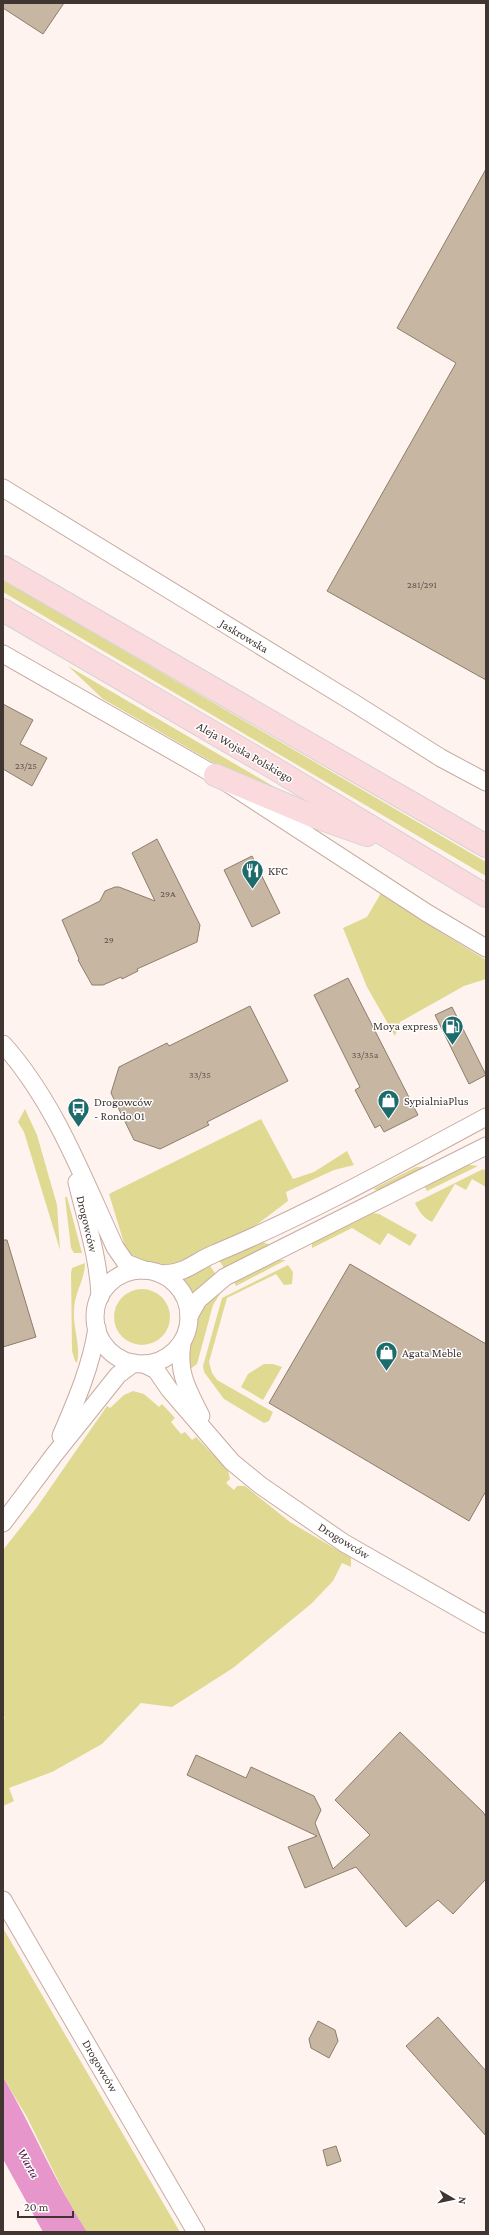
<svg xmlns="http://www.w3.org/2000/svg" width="489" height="2235" font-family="'Crimson Pro',serif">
  <rect width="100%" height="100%" fill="#fef3ef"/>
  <g fill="#e0d992">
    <path d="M 3,580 L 486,862 L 486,876 L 3,592 Z"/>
    <path d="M 68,666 L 288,795 L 233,774 L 103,699 Z"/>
    <path d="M 384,888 L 437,930 L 486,960 L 486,979 L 464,986 L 400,1022 L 395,1036 L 367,987 L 343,928 L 367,917 Z"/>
    <path d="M 25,1109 L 37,1135 L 57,1205 L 60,1250 L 24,1132 L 18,1122 Z"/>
    <path d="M 261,1119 L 293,1179 L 314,1172 L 347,1151 L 354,1165 L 334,1170 L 286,1192 L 288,1201 L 255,1226 L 198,1257 L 168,1267 L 137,1260 L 127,1253 L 109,1194 Z"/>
    <path d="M 462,1164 L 478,1166 L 427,1191 L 423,1184 Z"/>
    <path d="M 431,1166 L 382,1191 L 373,1189 L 416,1167 Z"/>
    <path d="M 483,1169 L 486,1171 L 486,1187 L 472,1179 L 466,1190 L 455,1184 L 432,1222 C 423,1218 419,1211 415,1203 Z"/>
    <path d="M 65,1197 L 67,1197 L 82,1253 L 74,1253 L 71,1248 Z"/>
    <path d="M 366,1212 L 379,1214 L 417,1235 L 410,1246 L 388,1233 L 380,1245 L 352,1228 L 312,1248 L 312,1241 Z"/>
    <path d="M 260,1241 L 273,1246 L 226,1271 L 217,1257 Z"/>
    <path d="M 278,1260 L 286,1260 L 236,1286 L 233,1280 Z"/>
    <path d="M 85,1263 C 85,1280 74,1293 74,1311 C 73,1329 81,1345 77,1363 L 75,1361 L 72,1351 L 71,1273 L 72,1268 Z"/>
    <path d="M 208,1263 L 217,1276 L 192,1293 L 183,1279 Z"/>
    <path d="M 288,1265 L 293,1272 L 292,1284 L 284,1285 L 276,1274 L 227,1298 L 209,1362 L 212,1373 L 217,1380 L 273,1412 L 269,1421 L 264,1423 L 224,1399 L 204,1372 L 203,1366 L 222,1298 Z"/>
    <circle cx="142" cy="1317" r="28"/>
    <path d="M 223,1289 L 213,1305 L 197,1364 L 186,1372 L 188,1348 L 195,1332 L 201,1306 Z"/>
    <path d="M 264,1364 L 273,1364 L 282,1367 L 263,1400 L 241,1387 L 248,1374 Z"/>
    <path d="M 133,1391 L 144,1394 L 159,1407 L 162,1404 L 175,1418 L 171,1422 L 181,1434 L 185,1432 L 192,1440 L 196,1437 L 228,1470 L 230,1479 L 226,1483 L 234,1490 L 237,1486 L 245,1486 L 290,1522 L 351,1558 L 351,1567 L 342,1563 L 333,1581 L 311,1604 L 233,1668 L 172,1707 L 141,1703 L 102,1744 L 52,1772 L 9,1788 L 14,1801 L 3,1806 L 3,1719 L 5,1718 L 3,1714 L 3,1550 L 37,1507 L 107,1406 L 110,1408 L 124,1395 Z"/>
    <path d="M 3,1928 L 180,2232 L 87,2232 L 70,2205 L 27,2117 L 3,2077 Z"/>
  </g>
  <path fill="#e796cc" d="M 3,2077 C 33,2128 55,2183 87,2232 L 43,2232 L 3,2159 Z"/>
  <g fill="#c7b6a2" stroke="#8d7d6a">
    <path d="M 3,3 L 64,3 L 43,34 L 3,8 Z"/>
    <path d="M 486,169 L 486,680 L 327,591 L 456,363 L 397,328 Z"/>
    <path d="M 3,704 L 33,720 L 20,744 L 47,758 L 32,786 L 3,769 Z"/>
    <path d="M 157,839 L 200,925 L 197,942 L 137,969 L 138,971 L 122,979 L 121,977 L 103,985 L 92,985 L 78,960 L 79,959 L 62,920 L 100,901 L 105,891 L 115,887 L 119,887 L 155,901 L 132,853 Z"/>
    <path d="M 252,856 L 280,913 L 252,927 L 224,870 Z"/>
    <path d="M 348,978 L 418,1115 L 384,1132 L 380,1125 L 375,1128 L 355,1090 L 360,1087 L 314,995 Z"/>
    <path d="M 250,1006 L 288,1081 L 207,1122 L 209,1125 L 160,1149 L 134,1140 L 111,1093 L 119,1067 L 167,1043 L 169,1046 Z"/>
    <path d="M 452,1007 L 486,1075 L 469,1084 L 435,1015 Z"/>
    <path d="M 3,1240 L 7,1240 L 36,1337 L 3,1347 Z"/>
    <path d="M 350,1264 L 486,1344 L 486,1491 L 469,1521 L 269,1403 Z"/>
    <path d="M 400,1732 L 483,1812 L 486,1817 L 486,1879 L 453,1914 L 438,1900 L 406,1927 L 356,1867 L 305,1888 L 288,1847 L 317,1836 L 187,1775 L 196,1755 L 246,1778 L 251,1767 L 314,1796 L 321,1810 L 315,1823 L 333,1869 L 370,1835 L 335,1800 Z"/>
    <path d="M 438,2017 L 486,2071 L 486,2136 L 406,2046 Z"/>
    <path d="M 318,2021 L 335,2030 L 338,2041 L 329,2058 L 311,2048 L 309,2039 Z"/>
    <path d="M 336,2146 L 341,2161 L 327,2166 L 323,2150 Z"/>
  </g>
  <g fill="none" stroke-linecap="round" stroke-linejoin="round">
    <defs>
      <g id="street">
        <path d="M 3,488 L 354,703 L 441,758 L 486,782"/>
        <path d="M 3,654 L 215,775 L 427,913 L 486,948"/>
        <path d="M 3,1044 C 55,1102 83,1178 115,1247 L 126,1263 L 144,1270"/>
        <path d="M 77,1182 C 86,1220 99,1259 100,1297"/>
        <circle cx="142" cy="1317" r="47"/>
        <path d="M 161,1274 C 189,1273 193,1262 216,1253 C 309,1214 397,1165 486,1117"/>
        <path d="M 189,1316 L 198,1300 L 225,1277 L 486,1146"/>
        <path d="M 182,1343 C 177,1373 188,1390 201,1416"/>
        <path d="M 144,1364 L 156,1370 L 169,1389 L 232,1462 L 260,1485 L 344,1543 L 486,1624"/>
        <path d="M 61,1436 C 76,1401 91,1367 97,1328"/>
        <path d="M 3,1523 L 54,1455 L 118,1375 L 134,1363"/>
        <path d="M 3,1900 L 196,2232"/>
      </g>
      <g id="primary">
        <path d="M 3,567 L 486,846"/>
        <path d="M 3,610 L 267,764 L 486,896"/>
        <path d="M 215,775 L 313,816 L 367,835"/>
      </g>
    </defs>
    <use href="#street" stroke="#c7aca2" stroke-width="19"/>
    <use href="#primary" stroke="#d5d3d2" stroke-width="24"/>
    <use href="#street" stroke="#fff" stroke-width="17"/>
    <use href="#primary" stroke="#fbdade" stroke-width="22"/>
  </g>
  <defs>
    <symbol id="restaurant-pin" viewBox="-11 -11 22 30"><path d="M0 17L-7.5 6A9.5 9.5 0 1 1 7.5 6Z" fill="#1e6b6b" stroke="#fff"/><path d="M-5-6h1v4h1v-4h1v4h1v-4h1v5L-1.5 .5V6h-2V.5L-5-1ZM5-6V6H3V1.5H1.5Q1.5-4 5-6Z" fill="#fff"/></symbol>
    <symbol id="fuel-pin" viewBox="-11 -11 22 30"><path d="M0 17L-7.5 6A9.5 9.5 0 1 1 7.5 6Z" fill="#1e6b6b" stroke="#fff"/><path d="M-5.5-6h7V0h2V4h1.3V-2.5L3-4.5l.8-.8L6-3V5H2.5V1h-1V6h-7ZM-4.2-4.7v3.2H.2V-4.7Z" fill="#fff"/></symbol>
    <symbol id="shop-pin" viewBox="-11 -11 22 30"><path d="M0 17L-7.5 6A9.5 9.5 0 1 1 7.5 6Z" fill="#1e6b6b" stroke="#fff"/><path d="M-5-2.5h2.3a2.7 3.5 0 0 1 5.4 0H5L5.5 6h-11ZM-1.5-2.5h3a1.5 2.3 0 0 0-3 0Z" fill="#fff"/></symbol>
    <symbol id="bus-pin" viewBox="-11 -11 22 30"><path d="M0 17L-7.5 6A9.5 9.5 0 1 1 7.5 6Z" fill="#1e6b6b" stroke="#fff"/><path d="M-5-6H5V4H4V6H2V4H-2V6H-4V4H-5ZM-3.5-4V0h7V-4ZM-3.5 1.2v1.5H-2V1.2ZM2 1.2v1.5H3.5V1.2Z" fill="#fff"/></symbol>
  </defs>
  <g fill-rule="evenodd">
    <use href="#restaurant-pin" x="240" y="858" width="25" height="34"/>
    <use href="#fuel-pin" x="440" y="1014" width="25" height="34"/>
    <use href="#shop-pin" x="376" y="1088" width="25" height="34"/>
    <use href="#bus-pin" x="66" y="1096" width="25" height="34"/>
    <use href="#shop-pin" x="374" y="1340" width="25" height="34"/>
  </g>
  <g text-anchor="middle" stroke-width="3" stroke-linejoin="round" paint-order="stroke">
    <g font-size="10" fill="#62554d">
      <text x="422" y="588">281/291</text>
      <text x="26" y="769">23/25</text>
      <text x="168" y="897">29A</text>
      <text x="109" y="943">29</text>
      <text x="365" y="1058">33/35a</text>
      <text x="200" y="1078">33/35</text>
    </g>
    <g font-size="12" fill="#403531" stroke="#fff">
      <text transform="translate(244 636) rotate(31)" y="4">Jaskrowska</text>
      <text transform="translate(245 752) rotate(30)" y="4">Aleja Wojska Polskiego</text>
      <text transform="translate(87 1224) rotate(77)" y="4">Drogowców</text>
      <text transform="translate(344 1541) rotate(32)" y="4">Drogowców</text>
      <text transform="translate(100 2066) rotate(60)" y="4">Drogowców</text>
    </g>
    <g font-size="12" fill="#403531" stroke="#fff" text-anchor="start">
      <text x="268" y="875">KFC</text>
      <text x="438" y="1030" text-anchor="end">Moya express</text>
      <text x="404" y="1105">SypialniaPlus</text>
      <text x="94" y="1106">Drogowców<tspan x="94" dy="14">- Rondo 01</tspan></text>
      <text x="402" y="1357">Agata Meble</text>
    </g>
    <g font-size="13" font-style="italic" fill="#571146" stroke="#fff">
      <text transform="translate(29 2163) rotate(61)" y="5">Warta</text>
    </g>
  </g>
  <rect width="489" height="2235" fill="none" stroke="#403531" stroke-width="8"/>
  <g transform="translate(453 2199) rotate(99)" stroke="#ffffff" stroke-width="3" paint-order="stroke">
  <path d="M0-3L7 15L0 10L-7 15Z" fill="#403531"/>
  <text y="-6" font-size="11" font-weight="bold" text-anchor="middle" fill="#403531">N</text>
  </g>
  <path d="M18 2211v6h55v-6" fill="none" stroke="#403531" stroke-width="2"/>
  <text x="24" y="2211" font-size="12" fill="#403531" stroke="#ffffff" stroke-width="3" paint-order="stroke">20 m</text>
</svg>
